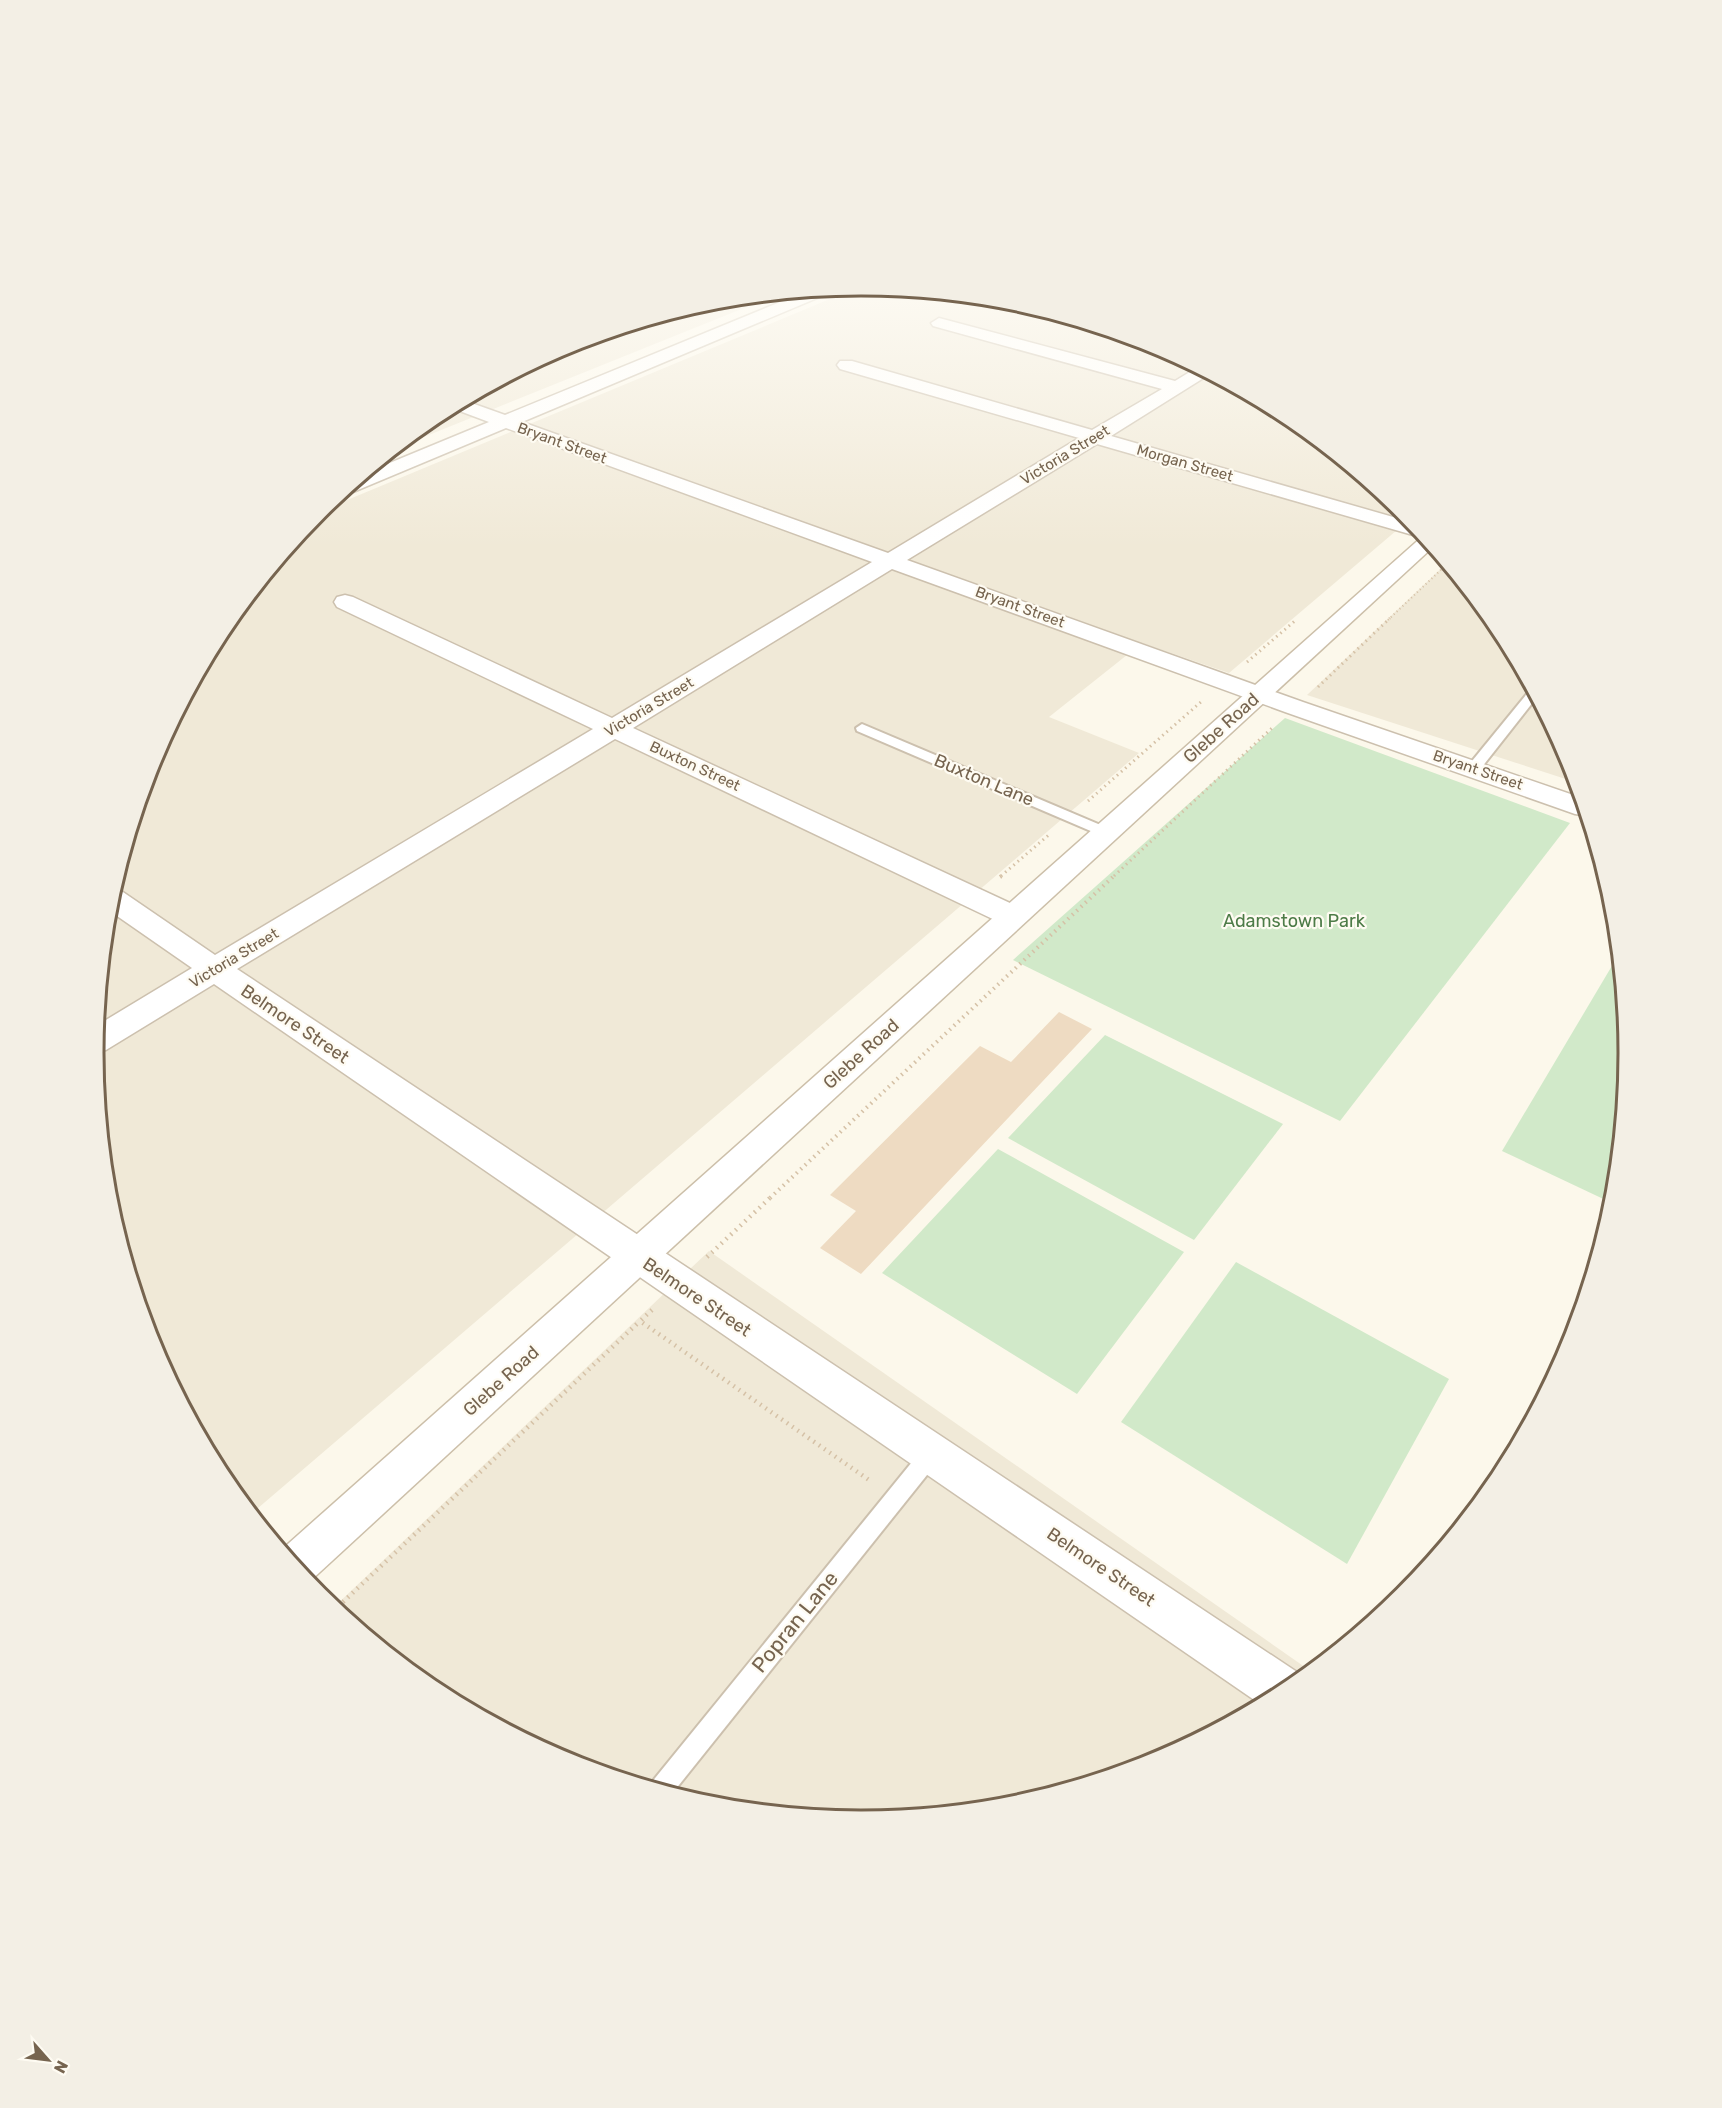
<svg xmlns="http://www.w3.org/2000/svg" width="1722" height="2108" font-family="Rubik,sans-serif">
  <rect width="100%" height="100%" fill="#fcf8eb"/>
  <g fill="#f0e9d7">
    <path d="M 861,286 L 1011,301 L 1155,345 L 1288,416 L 1410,519 L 1229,673 L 1142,643 L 1049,717 L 1139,753 L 250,1515 L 222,1480 L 151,1348 L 108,1203 L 93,1054 L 108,904 L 152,760 L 223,627 L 316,513 Z"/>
    <path d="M 779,294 L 394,449 L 435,415 L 567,344 L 712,301 Z"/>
    <path d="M 1447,563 L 1500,628 L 1571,760 L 1578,783 L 1307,695 Z"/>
    <path d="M 709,1251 L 1312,1672 L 1287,1693 L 1155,1764 L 1010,1807 L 861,1822 L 711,1807 L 567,1763 L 434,1692 L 332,1609 Z"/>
  </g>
  <g fill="#d1e9c9">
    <path d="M 1285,718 L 1570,823 L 1340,1121 L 1013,960 Z"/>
    <path d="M 1619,954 L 1629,1054 L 1614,1204 L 1502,1151 Z"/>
    <path d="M 1105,1035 L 1283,1124 L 1194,1240 L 1008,1138 Z"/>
    <path d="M 998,1149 L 1184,1252 L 1077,1394 L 882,1273 Z"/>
    <path d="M 1236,1262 L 1449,1379 L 1347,1564 L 1121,1422 Z"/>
  </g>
  <path fill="#eedbc2" d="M 1059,1012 L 1092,1029 L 861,1274 L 820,1248 L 856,1211 L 830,1195 L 980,1046 L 1011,1062 Z"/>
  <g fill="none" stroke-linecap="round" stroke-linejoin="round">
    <defs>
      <g id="lane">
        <path d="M 1530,690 L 1533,690 L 1537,697 L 1478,772 L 1468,772 L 1466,769 L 1468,766 Z"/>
        <path d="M 862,724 L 1110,829 L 1112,832 L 1105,836 L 1100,835 L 857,731 L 856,728 Z"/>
        <path d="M 932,1443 L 939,1446 L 943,1453 L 939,1460 L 671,1795 L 647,1788 L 925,1446 Z"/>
      </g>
      <path id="street" d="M 831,289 L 829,293 L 522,422 L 888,553 L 1079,438 L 840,369 L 837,365 L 840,361 L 852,361 L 1092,430 L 1162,389 L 933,326 L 931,323 L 939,318 L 1175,381 L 1198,367 L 1210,374 L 1111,436 L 1414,523 L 1425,536 L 1413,535 L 1097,444 L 907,560 L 1303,702 L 1582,798 L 1587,816 L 1575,814 L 1285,712 L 892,569 L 633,728 L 1023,909 L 1027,916 L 1023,923 L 1012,926 L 1001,923 L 615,739 L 237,969 L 1303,1676 L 1304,1679 L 1287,1693 L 1263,1706 L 214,984 L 106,1050 L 93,1053 L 96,1026 L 192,968 L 107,909 L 113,888 L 120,890 L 215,955 L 593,729 L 337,607 L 334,602 L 337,597 L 345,595 L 353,597 L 612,718 L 872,562 L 506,428 L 353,492 L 340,493 L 363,474 L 489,422 L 449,407 L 463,400 L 505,415 L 807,291 Z"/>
      <path id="secondary" d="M 1424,535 L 1433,547 L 307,1584 L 280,1551 Z"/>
    </defs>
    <use href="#lane" stroke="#ccc0ae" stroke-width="4"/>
    <use href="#street" stroke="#ccc0ae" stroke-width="3"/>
    <use href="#secondary" stroke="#ccbfa9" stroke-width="3"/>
    <g stroke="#d5c1a6" stroke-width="2" stroke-dasharray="1 3" stroke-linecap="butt">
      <path d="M 319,510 L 330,506"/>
      <path d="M 1388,620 L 1447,564"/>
    </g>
    <g stroke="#d5c1a6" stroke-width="3" stroke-dasharray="1.5 4" stroke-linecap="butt">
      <path d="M 1247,662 L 1296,620"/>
      <path d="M 1318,687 L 1390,618"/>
      <path d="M 1088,801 L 1202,701"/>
      <path d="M 1001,876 L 1051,833"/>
      <path d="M 1114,876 L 1273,727"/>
    </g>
    <g stroke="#d5c1a6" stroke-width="4" stroke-dasharray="1.5 4.5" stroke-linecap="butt">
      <path d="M 1000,877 L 1003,875"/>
      <path d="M 770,1198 L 1115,875"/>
    </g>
    <g stroke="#d5c1a6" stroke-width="4.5" stroke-dasharray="1.5 5" stroke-linecap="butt">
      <path d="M 707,1257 L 772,1196"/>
      <path d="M 652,1310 L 640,1321 L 872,1482"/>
      <path d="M 343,1602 L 640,1321"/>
    </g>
    <path stroke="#d5c1a6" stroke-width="6" stroke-dasharray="2 7" stroke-linecap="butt" d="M 334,1610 L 345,1600"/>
    <use href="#lane" fill="#fff" fill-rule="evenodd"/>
    <use href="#street" fill="#fff" fill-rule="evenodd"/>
    <use href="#secondary" fill="#fff" fill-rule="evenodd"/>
  </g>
  <linearGradient id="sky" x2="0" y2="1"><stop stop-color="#98c3e7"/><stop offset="0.46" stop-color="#fefcf6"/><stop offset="1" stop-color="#fefcf6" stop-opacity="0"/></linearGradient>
  <rect width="1722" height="548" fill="url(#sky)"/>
  <g text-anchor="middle" stroke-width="4.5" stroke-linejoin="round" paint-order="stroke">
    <g font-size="15" fill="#76644f" stroke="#fefbf2">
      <text transform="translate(562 443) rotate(20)" y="5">Bryant Street</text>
      <text transform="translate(1065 455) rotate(-31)" y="5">Victoria Street</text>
      <text transform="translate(1185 463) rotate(16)" y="5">Morgan Street</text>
      <text transform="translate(1020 607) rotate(20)" y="5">Bryant Street</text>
      <text transform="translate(649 707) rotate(-31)" y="5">Victoria Street</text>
      <text transform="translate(695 766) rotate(25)" y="5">Buxton Street</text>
      <text transform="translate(1478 770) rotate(19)" y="5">Bryant Street</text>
      <text transform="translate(234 958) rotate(-31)" y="5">Victoria Street</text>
    </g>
    <g font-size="18" fill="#76644f" stroke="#fefbf2">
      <text transform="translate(1221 728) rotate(-42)" y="6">Glebe Road</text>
      <text transform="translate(984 780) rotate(23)" y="6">Buxton Lane</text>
      <text transform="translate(295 1024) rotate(34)" y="6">Belmore Street</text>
      <text transform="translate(861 1054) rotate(-42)" y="6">Glebe Road</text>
      <text transform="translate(697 1297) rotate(34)" y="6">Belmore Street</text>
      <text transform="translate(501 1381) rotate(-42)" y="6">Glebe Road</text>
      <text transform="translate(1101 1567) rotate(34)" y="6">Belmore Street</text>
    </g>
    <g font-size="18" fill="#4d7b47" stroke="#fefbf2">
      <text x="1294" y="927">Adamstown Park</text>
    </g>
    <g font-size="21" fill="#76644f" stroke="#fefbf2">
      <text transform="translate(795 1622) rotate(-51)" y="7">Popran Lane</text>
    </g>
  </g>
  <path d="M0 0H1722V2108H0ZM104 1053a757 757 0 1 1 1514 0a757 757 0 1 1-1514 0Z" fill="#f3efe5" fill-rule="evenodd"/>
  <path fill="none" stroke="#76644f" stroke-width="3" d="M104 1053a757 757 0 1 1 1514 0a757 757 0 1 1-1514 0Z"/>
  <g transform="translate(48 2060) rotate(118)" stroke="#fefbf2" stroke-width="4.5" paint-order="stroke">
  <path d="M0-4.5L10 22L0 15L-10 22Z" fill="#76644f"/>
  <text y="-9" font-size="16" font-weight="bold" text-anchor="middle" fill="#76644f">N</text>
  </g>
</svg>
